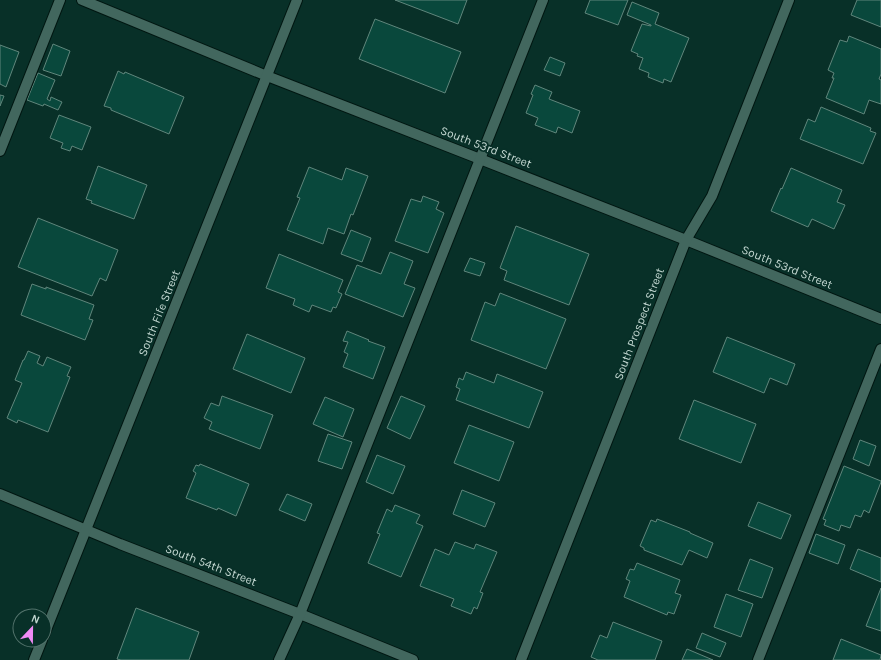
<svg xmlns="http://www.w3.org/2000/svg" width="881" height="660" font-family="Karla,sans-serif">
  <rect width="100%" height="100%" fill="#083028"/>
  <g fill="#09483c" stroke="#60867c">
    <path d="M 395,0 L 467,0 L 458,24 Z"/>
    <path d="M 590,0 L 628,0 L 618,25 L 585,13 Z"/>
    <path d="M 857,0 L 881,0 L 881,27 L 851,15 Z"/>
    <path d="M 632,2 L 659,13 L 655,24 L 689,38 L 671,82 L 664,79 L 663,83 L 648,77 L 649,73 L 639,69 L 643,58 L 637,56 L 638,54 L 631,51 L 642,24 L 651,26 L 651,25 L 627,15 Z"/>
    <path d="M 375,19 L 461,52 L 445,93 L 359,59 Z"/>
    <path d="M 849,36 L 881,49 L 881,74 L 879,79 L 881,80 L 881,104 L 869,100 L 864,114 L 826,98 L 834,78 L 832,78 L 834,73 L 828,70 L 840,40 L 847,42 Z"/>
    <path d="M 53,44 L 70,51 L 61,76 L 43,70 Z"/>
    <path d="M 0,45 L 19,52 L 6,87 L 0,84 Z"/>
    <path d="M 550,57 L 565,63 L 560,76 L 544,70 Z"/>
    <path d="M 118,71 L 124,74 L 125,72 L 184,97 L 169,134 L 111,110 L 111,108 L 104,106 Z"/>
    <path d="M 38,73 L 55,80 L 47,99 L 50,101 L 51,97 L 62,102 L 58,110 L 44,104 L 43,106 L 27,100 Z"/>
    <path d="M 535,85 L 552,92 L 549,99 L 580,111 L 572,133 L 558,127 L 556,133 L 535,125 L 538,118 L 526,113 L 533,95 L 531,94 Z"/>
    <path d="M 0,95 L 4,96 L 0,106 Z"/>
    <path d="M 821,107 L 871,128 L 870,131 L 876,133 L 863,164 L 800,139 L 808,119 L 815,122 Z"/>
    <path d="M 59,115 L 91,127 L 82,150 L 72,146 L 70,151 L 61,148 L 63,143 L 50,138 Z"/>
    <path d="M 98,166 L 147,185 L 134,219 L 91,203 L 92,201 L 86,199 Z"/>
    <path d="M 309,167 L 342,180 L 346,168 L 368,176 L 353,215 L 351,214 L 344,234 L 328,228 L 323,244 L 287,230 L 300,198 L 297,197 Z"/>
    <path d="M 791,168 L 842,190 L 837,202 L 845,205 L 834,229 L 812,219 L 808,227 L 771,211 L 781,188 L 782,189 Z"/>
    <path d="M 423,196 L 439,202 L 436,209 L 444,213 L 428,253 L 395,241 L 411,199 L 421,202 Z"/>
    <path d="M 38,218 L 118,250 L 106,281 L 100,278 L 92,296 L 18,267 Z"/>
    <path d="M 516,226 L 589,254 L 569,305 L 504,280 L 507,271 L 500,268 Z"/>
    <path d="M 351,230 L 371,238 L 362,262 L 341,254 Z"/>
    <path d="M 390,252 L 413,261 L 404,284 L 415,288 L 403,317 L 345,294 L 357,265 L 381,274 Z"/>
    <path d="M 279,254 L 343,280 L 338,292 L 342,294 L 336,308 L 333,307 L 331,312 L 312,305 L 309,312 L 293,305 L 295,299 L 266,288 Z"/>
    <path d="M 470,258 L 485,263 L 480,276 L 464,271 Z"/>
    <path d="M 32,284 L 46,289 L 46,287 L 94,305 L 89,319 L 93,320 L 85,340 L 21,315 Z"/>
    <path d="M 500,293 L 566,319 L 546,369 L 471,340 L 485,302 L 495,306 Z"/>
    <path d="M 347,331 L 369,340 L 368,341 L 385,347 L 373,379 L 343,367 L 348,354 L 344,352 L 348,342 L 343,341 Z"/>
    <path d="M 247,334 L 305,358 L 291,393 L 233,369 Z"/>
    <path d="M 727,337 L 795,364 L 787,385 L 770,378 L 764,393 L 713,372 Z"/>
    <path d="M 28,351 L 40,356 L 37,363 L 43,366 L 47,357 L 71,367 L 67,376 L 70,377 L 48,432 L 18,420 L 17,423 L 7,418 L 22,383 L 15,380 L 23,360 L 24,360 Z"/>
    <path d="M 466,372 L 494,383 L 497,374 L 543,392 L 529,428 L 456,400 L 460,389 L 456,387 L 459,378 L 463,380 Z"/>
    <path d="M 222,396 L 273,415 L 260,449 L 209,429 L 212,422 L 204,418 L 211,403 L 219,406 Z"/>
    <path d="M 401,396 L 425,406 L 410,439 L 387,428 Z"/>
    <path d="M 325,397 L 354,409 L 343,437 L 313,424 Z"/>
    <path d="M 694,400 L 756,424 L 741,463 L 679,439 Z"/>
    <path d="M 469,425 L 514,442 L 499,481 L 454,463 Z"/>
    <path d="M 328,434 L 352,442 L 342,469 L 318,461 Z"/>
    <path d="M 860,440 L 876,446 L 869,466 L 853,459 Z"/>
    <path d="M 377,455 L 405,466 L 393,494 L 366,482 Z"/>
    <path d="M 200,464 L 249,484 L 236,516 L 218,508 L 217,510 L 186,498 L 196,473 L 193,471 L 196,465 L 199,466 Z"/>
    <path d="M 844,466 L 881,481 L 881,482 L 869,513 L 864,510 L 861,517 L 855,515 L 850,528 L 841,525 L 839,531 L 824,525 L 826,520 L 823,519 Z"/>
    <path d="M 462,490 L 495,503 L 485,527 L 453,514 Z"/>
    <path d="M 287,494 L 312,504 L 305,521 L 279,510 Z"/>
    <path d="M 758,502 L 791,515 L 781,539 L 748,526 Z"/>
    <path d="M 395,505 L 420,515 L 416,523 L 423,526 L 401,577 L 368,563 L 380,534 L 377,533 L 387,509 L 392,512 Z"/>
    <path d="M 657,519 L 690,532 L 690,533 L 713,543 L 707,558 L 689,550 L 682,565 L 644,550 L 644,548 L 640,546 L 651,520 L 656,522 Z"/>
    <path d="M 816,534 L 845,545 L 838,564 L 809,553 Z"/>
    <path d="M 455,542 L 474,549 L 476,544 L 497,552 L 480,592 L 483,593 L 477,609 L 474,607 L 471,614 L 451,606 L 454,599 L 420,586 L 435,549 L 449,555 Z"/>
    <path d="M 858,549 L 881,558 L 881,582 L 850,569 Z"/>
    <path d="M 750,559 L 773,568 L 762,598 L 738,590 Z"/>
    <path d="M 637,563 L 680,580 L 675,593 L 681,595 L 674,614 L 668,612 L 667,615 L 624,597 L 630,581 L 626,579 L 630,569 L 634,570 Z"/>
    <path d="M 881,588 L 881,631 L 866,626 Z"/>
    <path d="M 726,594 L 753,604 L 741,637 L 714,627 Z"/>
    <path d="M 136,608 L 199,632 L 189,660 L 121,660 L 117,659 Z"/>
    <path d="M 613,622 L 662,641 L 655,660 L 598,660 L 591,657 L 600,635 L 607,638 Z"/>
    <path d="M 702,633 L 726,643 L 720,657 L 696,648 Z"/>
    <path d="M 841,639 L 881,655 L 880,660 L 833,660 Z"/>
    <path d="M 687,649 L 713,660 L 682,660 Z"/>
  </g>
  <g fill="none" stroke-linecap="round" stroke-linejoin="round">
    <defs>
      <g id="minor">
        <path d="M 82,0 L 267,76 L 480,159 L 686,240 L 881,319"/>
        <path d="M 0,151 L 60,0"/>
        <path d="M 0,494 L 120,544 L 300,614 L 413,660"/>
        <path d="M 44,635 L 297,0"/>
        <path d="M 34,660 L 42,640"/>
        <path d="M 279,660 L 300,614 L 543,0"/>
        <path d="M 521,660 L 686,240 L 712,196 L 789,0"/>
        <path d="M 758,660 L 881,349"/>
      </g>
    </defs>
    <use href="#minor" stroke="#001611" stroke-width="12"/>
    <use href="#minor" stroke="#42675e" stroke-width="10"/>
  </g>
  <g text-anchor="middle" stroke-width="3.5" stroke-linejoin="round" paint-order="stroke">
    <g font-size="12" fill="#c3d7d1" stroke="#083028">
      <text transform="translate(486 147) rotate(21)" y="4">South 53rd Street</text>
      <text transform="translate(787 267) rotate(22)" y="4">South 53rd Street</text>
      <text transform="translate(159 313) rotate(-68)" y="4">South Fife Street</text>
      <text transform="translate(639 324) rotate(-69)" y="4">South Prospect Street</text>
      <text transform="translate(211 565) rotate(21)" y="4">South 54th Street</text>
    </g>
  </g>
  <g transform="translate(32 628) rotate(22)"><circle r="19" fill="#083028" stroke="#53736c"/>
  <path d="M0-3L7 15L0 10L-7 15Z" fill="#f08bf6"/>
  <text y="-6" font-size="11" font-weight="bold" text-anchor="middle" fill="#c3d7d1">N</text>
  </g>
</svg>
